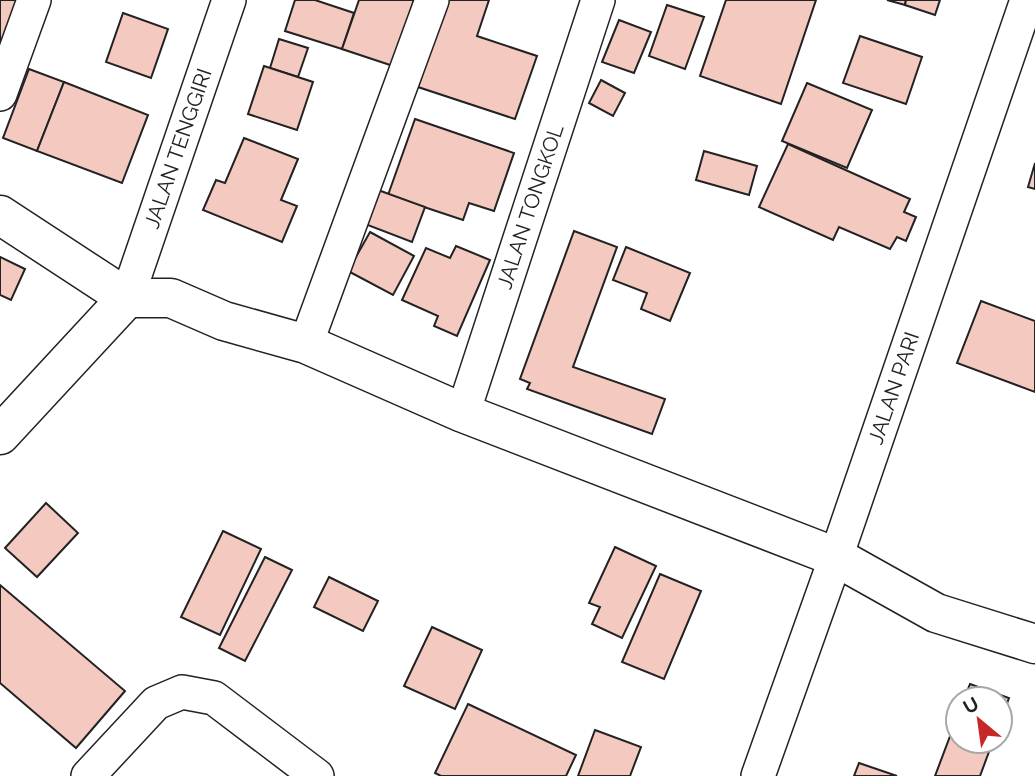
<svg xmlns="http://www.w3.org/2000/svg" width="1035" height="776" font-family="Raleway,sans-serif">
  <rect width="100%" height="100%" fill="#fff"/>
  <g fill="#f3c9c0" stroke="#222" stroke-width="2">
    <path d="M 0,0 L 19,0 L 0,49 Z"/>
    <path d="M 295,0 L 315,0 L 354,13 L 342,49 L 285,31 Z"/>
    <path d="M 359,0 L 414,0 L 393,66 L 342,49 Z"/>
    <path d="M 447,0 L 489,0 L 477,36 L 537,56 L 515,119 L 418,87 Z"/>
    <path d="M 726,0 L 816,0 L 781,104 L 700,76 Z"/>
    <path d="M 887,0 L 906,0 L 905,5 Z"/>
    <path d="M 906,0 L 940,0 L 935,15 L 905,5 Z"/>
    <path d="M 667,5 L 704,17 L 685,69 L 649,56 Z"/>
    <path d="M 123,13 L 168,29 L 151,78 L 106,62 Z"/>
    <path d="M 619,20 L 651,32 L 634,73 L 602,62 Z"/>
    <path d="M 860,36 L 922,57 L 906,104 L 843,83 Z"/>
    <path d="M 279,39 L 308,48 L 298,77 L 270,68 Z"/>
    <path d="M 264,66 L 313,82 L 297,130 L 248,114 Z"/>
    <path d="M 29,69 L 64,82 L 37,151 L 3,138 Z"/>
    <path d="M 601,80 L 625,93 L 613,116 L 589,103 Z"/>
    <path d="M 64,82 L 148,115 L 122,183 L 37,151 Z"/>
    <path d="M 807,83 L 872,110 L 847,168 L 782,141 Z"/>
    <path d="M 415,119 L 514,153 L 494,211 L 469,203 L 463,220 L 388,195 Z"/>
    <path d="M 244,138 L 298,159 L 281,200 L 297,206 L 282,242 L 203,210 L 216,180 L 225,183 Z"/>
    <path d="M 788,144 L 910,199 L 904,212 L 916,217 L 906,241 L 897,237 L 890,249 L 839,227 L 833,240 L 759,207 Z"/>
    <path d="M 704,151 L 757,166 L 749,195 L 696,180 Z"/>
    <path d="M 1035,163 L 1035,189 L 1028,187 Z"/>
    <path d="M 378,190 L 425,207 L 412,242 L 365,224 Z"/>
    <path d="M 574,231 L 617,247 L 573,367 L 665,399 L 652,434 L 527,389 L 530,383 L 520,379 Z"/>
    <path d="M 370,232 L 414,256 L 393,295 L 348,271 Z"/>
    <path d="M 456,246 L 490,260 L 457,336 L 434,326 L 438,316 L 402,300 L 426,248 L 450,258 Z"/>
    <path d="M 626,247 L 690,273 L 670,321 L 641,309 L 647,293 L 613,280 Z"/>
    <path d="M 0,257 L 25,269 L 11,300 L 0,295 Z"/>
    <path d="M 981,301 L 1035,321 L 1035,392 L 957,363 Z"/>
    <path d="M 46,503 L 78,533 L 37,577 L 5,548 Z"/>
    <path d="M 223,531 L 261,549 L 220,635 L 181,617 Z"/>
    <path d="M 615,547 L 656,566 L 622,638 L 592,624 L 600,607 L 589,603 Z"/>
    <path d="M 265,557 L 292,570 L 245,661 L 219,648 Z"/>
    <path d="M 660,574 L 701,591 L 664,679 L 622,662 Z"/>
    <path d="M 329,577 L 378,601 L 363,631 L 314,607 Z"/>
    <path d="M 0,585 L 125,691 L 76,748 L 0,683 Z"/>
    <path d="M 432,627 L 482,650 L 455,709 L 404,686 Z"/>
    <path d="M 970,684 L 1009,698 L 1000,722 L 1000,699 L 964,699 Z"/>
    <path d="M 468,704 L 576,755 L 566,776 L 441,776 L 435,773 Z"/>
    <path d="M 958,715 L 958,741 L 993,741 L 980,776 L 935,776 Z"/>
    <path d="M 595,730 L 641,747 L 630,776 L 578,776 Z"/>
    <path d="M 859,763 L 897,776 L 854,776 Z"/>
  </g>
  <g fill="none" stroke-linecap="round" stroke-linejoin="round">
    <defs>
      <g id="street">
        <path d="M 0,94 L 34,0"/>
        <path id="s1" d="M 127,298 L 229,0"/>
        <path d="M 306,344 L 432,0"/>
        <path id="s2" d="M 463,413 L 598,0"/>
        <path d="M 88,776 L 156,703 L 182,692 L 214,698 L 317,776"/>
        <path id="s3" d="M 758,776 L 836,557 L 1027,0"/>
      </g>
      <g id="secondary">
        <path d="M 0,215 L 127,298"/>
        <path d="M 127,298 L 171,298 L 224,321 L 306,344 L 463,413 L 836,557 L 936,613 L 1035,644"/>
        <path d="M 0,435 L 127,298"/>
      </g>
    </defs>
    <use href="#street" stroke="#222" stroke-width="36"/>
    <use href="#secondary" stroke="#222" stroke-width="41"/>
    <use href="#street" stroke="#fff" stroke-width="33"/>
    <use href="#secondary" stroke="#fff" stroke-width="38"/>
  </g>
  <g text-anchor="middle" stroke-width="5" stroke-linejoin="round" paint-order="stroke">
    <g font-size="21" fill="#222" stroke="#fff">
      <text dy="7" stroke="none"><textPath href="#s1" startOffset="158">JALAN TENGGIRI</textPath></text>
      <text dy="7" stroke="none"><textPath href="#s2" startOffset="217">JALAN TONGKOL</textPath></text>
      <text dy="7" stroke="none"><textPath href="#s3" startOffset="411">JALAN PARI</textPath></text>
    </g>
  </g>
  <g transform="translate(979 720) rotate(331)"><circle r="33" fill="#ffffff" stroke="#a7a7a7" stroke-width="2"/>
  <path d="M0-5L12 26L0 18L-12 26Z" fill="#c62828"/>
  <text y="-10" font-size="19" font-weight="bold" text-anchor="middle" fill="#222222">U</text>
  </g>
</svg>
